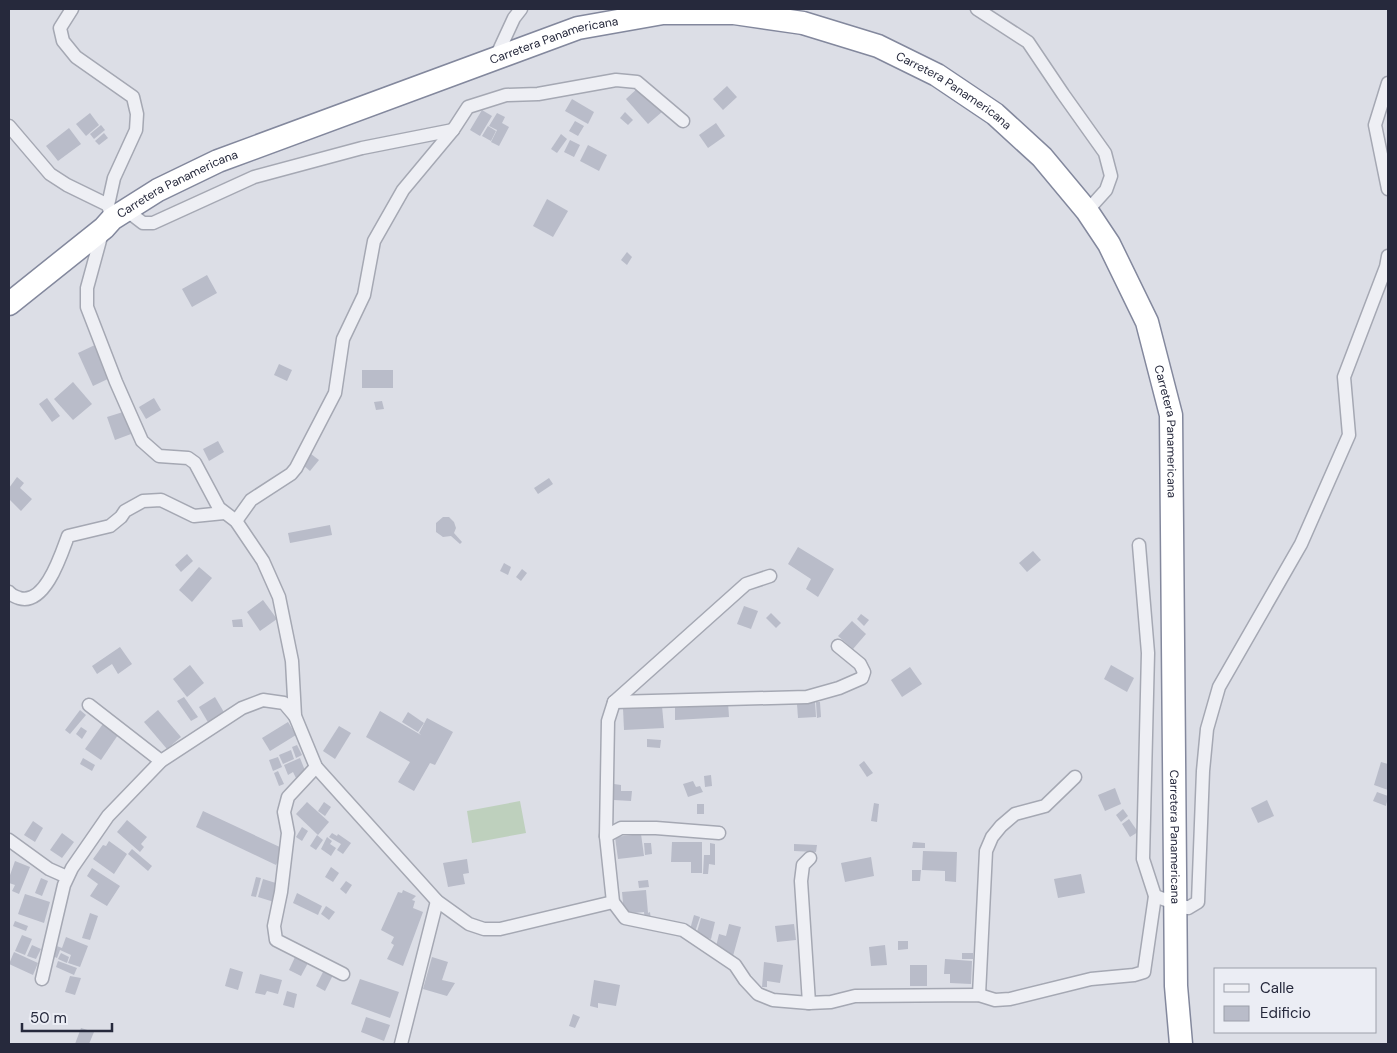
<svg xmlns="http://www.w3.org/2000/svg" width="1397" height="1053" font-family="'DM Sans',sans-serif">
  <rect width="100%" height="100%" fill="#dcdee6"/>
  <path fill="#bed0bd" d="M 520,801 L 526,833 L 472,843 L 467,811 Z"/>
  <g fill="#b9bcc9">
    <path d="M 640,86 L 663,111 L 648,124 L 626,99 Z"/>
    <path d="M 727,86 L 737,97 L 723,110 L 713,99 Z"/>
    <path d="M 572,99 L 594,112 L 588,124 L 565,111 Z"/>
    <path d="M 482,110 L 492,116 L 480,136 L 470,130 Z"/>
    <path d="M 625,112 L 633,120 L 628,125 L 620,118 Z"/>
    <path d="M 90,113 L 99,125 L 86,136 L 76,124 Z"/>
    <path d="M 497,113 L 505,117 L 502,123 L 509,127 L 499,146 L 491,142 L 497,130 L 489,126 Z"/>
    <path d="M 575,121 L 584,126 L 578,136 L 569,131 Z"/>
    <path d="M 716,123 L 725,136 L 708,148 L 699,135 Z"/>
    <path d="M 101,125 L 105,130 L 94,139 L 90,134 Z"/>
    <path d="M 488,126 L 496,131 L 491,141 L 482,136 Z"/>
    <path d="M 69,128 L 81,144 L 58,161 L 46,146 Z"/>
    <path d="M 104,133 L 108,138 L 99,145 L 95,141 Z"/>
    <path d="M 561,134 L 567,139 L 557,153 L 551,149 Z"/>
    <path d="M 570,140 L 580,145 L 574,157 L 564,152 Z"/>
    <path d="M 588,145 L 607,155 L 599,171 L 580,161 Z"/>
    <path d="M 547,199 L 568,211 L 553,237 L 533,226 Z"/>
    <path d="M 627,252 L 632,257 L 627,265 L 621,260 Z"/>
    <path d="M 207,275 L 217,293 L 192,307 L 182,289 Z"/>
    <path d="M 97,344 L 112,377 L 93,386 L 78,353 Z"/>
    <path d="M 279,364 L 292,370 L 287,381 L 274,375 Z"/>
    <rect x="362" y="370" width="31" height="18"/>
    <path d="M 73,382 L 92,404 L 73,420 L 54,399 Z"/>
    <path d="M 47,398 L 60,416 L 52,422 L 39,404 Z"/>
    <path d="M 154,398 L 161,410 L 146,419 L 139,407 Z"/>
    <path d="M 382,401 L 384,409 L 376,410 L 374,402 Z"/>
    <path d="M 123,412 L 131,434 L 115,440 L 107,417 Z"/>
    <path d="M 218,441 L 224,452 L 209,461 L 203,449 Z"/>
    <path d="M 311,454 L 319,460 L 310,471 L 303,465 Z"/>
    <path d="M 17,477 L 24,483 L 20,488 L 32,499 L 21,511 L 9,499 L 9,488 Z"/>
    <path d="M 549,478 L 553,484 L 538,494 L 534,488 Z"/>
    <path d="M 443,517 L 449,517 L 454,522 L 456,528 L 454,533 L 462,542 L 460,544 L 451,536 L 443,537 L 436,532 L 436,523 Z"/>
    <path d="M 330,525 L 332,535 L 290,543 L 288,533 Z"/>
    <path d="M 798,547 L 834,569 L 818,597 L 806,589 L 811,579 L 788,564 Z"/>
    <path d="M 1033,551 L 1041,560 L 1027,572 L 1019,563 Z"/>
    <path d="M 187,554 L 193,561 L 181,572 L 175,565 Z"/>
    <path d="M 504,563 L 511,567 L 508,575 L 500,571 Z"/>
    <path d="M 199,567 L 212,578 L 192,602 L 179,590 Z"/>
    <path d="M 522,569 L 527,573 L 521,581 L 516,577 Z"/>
    <path d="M 263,600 L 277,619 L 260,631 L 247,612 Z"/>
    <path d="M 744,606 L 758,611 L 751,629 L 737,624 Z"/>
    <path d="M 771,613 L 781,623 L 776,628 L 766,618 Z"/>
    <path d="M 861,614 L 869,620 L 864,626 L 857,619 Z"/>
    <path d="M 242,619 L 243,627 L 233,627 L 232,620 Z"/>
    <path d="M 852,621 L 866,634 L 853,649 L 838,636 Z"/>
    <path d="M 120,647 L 132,664 L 118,674 L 112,664 L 97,674 L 92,666 Z"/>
    <path d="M 190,665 L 204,683 L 187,697 L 173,679 Z"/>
    <path d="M 1111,665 L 1134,678 L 1127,692 L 1104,679 Z"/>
    <path d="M 910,667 L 922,684 L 902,697 L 891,680 Z"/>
    <path d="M 184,697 L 198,717 L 191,721 L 177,701 Z"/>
    <path d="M 215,697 L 225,714 L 209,724 L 199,707 Z"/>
    <path d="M 728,702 L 729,717 L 675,720 L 675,705 Z"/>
    <path d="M 815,702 L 816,717 L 798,718 L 797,704 Z"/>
    <path d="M 816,702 L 820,702 L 821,717 L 817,718 Z"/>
    <path d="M 662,706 L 664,728 L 624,730 L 623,708 Z"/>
    <path d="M 80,710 L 86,715 L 70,734 L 65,730 Z"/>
    <path d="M 158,710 L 181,737 L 167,749 L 144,722 Z"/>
    <path d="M 380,711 L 421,735 L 419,733 L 427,718 L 453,732 L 435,765 L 430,763 L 414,791 L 398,782 L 410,762 L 366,737 Z"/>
    <path d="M 408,712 L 424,723 L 418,732 L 402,722 Z"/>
    <path d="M 105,721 L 120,732 L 101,760 L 85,749 Z"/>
    <path d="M 288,722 L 296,735 L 270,751 L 262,738 Z"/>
    <path d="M 339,726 L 351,733 L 335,759 L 323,751 Z"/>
    <path d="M 81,727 L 87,731 L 82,739 L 76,734 Z"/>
    <path d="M 647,739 L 661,740 L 660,748 L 647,747 Z"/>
    <path d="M 297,745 L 302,755 L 296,758 L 292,747 Z"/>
    <path d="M 291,750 L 294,759 L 283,764 L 279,755 Z"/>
    <path d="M 278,757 L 282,767 L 273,771 L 269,760 Z"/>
    <path d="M 83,758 L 95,765 L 92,771 L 80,764 Z"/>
    <path d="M 300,758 L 306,773 L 296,778 L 293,772 L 288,775 L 284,765 Z"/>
    <path d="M 864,761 L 873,773 L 867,777 L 859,765 Z"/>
    <path d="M 1381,762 L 1388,764 L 1388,790 L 1374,785 Z"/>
    <path d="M 278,771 L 284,784 L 279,786 L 274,773 Z"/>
    <path d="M 711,775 L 712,786 L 705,787 L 704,776 Z"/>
    <path d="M 693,781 L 696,787 L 700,786 L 703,792 L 688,797 L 683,784 Z"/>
    <path d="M 614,784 L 621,785 L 621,791 L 632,791 L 631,801 L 614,800 Z"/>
    <path d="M 1115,788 L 1121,804 L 1105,811 L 1098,795 Z"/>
    <path d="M 1377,792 L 1388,796 L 1386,806 L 1373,801 Z"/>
    <path d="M 1267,800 L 1274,816 L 1258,823 L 1251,808 Z"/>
    <path d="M 307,802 L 329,822 L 318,835 L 296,814 Z"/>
    <path d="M 324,802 L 331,807 L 325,816 L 318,811 Z"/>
    <path d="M 874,803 L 879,804 L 877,822 L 871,821 Z"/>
    <rect x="697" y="804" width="7" height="10"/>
    <path d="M 1123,809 L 1128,816 L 1121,822 L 1116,815 Z"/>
    <path d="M 203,811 L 284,849 L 276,865 L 196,827 Z"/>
    <path d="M 1129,819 L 1138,832 L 1130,837 L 1122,824 Z"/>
    <path d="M 127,820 L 147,837 L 141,844 L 144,847 L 140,852 L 117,832 Z"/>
    <path d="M 33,821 L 43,828 L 35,842 L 24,835 Z"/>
    <path d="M 302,827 L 308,831 L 302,841 L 296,837 Z"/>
    <path d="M 62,833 L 74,842 L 62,858 L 50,850 Z"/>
    <path d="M 332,833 L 337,836 L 338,834 L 351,843 L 343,854 L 337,850 L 341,844 L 329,837 Z"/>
    <path d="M 641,834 L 644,856 L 618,859 L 615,837 Z"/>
    <path d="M 317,835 L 323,840 L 316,850 L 310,846 Z"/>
    <path d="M 327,837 L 332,841 L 330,844 L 336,848 L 331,856 L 321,849 Z"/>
    <path d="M 109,841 L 127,854 L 114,874 L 93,859 L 103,845 L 106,846 Z"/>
    <path d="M 672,842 L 702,842 L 702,873 L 691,873 L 691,862 L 671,862 Z"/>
    <path d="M 913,842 L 925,843 L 925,848 L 912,848 Z"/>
    <path d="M 644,843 L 651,843 L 652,854 L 645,855 Z"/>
    <path d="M 710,843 L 715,844 L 715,865 L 709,864 L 708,874 L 703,874 L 704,855 L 710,855 Z"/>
    <path d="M 794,844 L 817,845 L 816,852 L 794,851 Z"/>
    <path d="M 132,849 L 152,866 L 148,871 L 128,854 Z"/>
    <path d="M 923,851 L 957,852 L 956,882 L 945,881 L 945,871 L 922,870 Z"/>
    <path d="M 871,857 L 874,876 L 845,882 L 841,863 Z"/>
    <path d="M 467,859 L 469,873 L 463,874 L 465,884 L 448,887 L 443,863 Z"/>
    <path d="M 15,861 L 30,867 L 19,894 L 12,891 L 15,885 L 9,883 L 9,878 Z"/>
    <path d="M 331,867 L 339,873 L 333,882 L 325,877 Z"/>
    <path d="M 92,868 L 120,886 L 107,906 L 90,896 L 98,884 L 87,876 Z"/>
    <path d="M 912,870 L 921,870 L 920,881 L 912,881 Z"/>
    <path d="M 1081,874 L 1085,893 L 1058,898 L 1054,879 Z"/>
    <path d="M 256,877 L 261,878 L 256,897 L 251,896 Z"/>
    <path d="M 41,878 L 48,881 L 42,896 L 35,893 Z"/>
    <path d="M 263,879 L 279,884 L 274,902 L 258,897 Z"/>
    <path d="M 648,880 L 649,887 L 639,888 L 638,881 Z"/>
    <path d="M 346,881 L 352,885 L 346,894 L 340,889 Z"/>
    <path d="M 403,890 L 416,896 L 412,900 L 415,901 L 413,908 L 423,912 L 403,966 L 387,959 L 394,945 L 391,943 L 394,937 L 381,930 L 398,892 L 402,893 Z"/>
    <path d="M 646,890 L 648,913 L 650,912 L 651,921 L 645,921 L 644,912 L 624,914 L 622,892 Z"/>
    <path d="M 297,893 L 322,906 L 318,915 L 293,903 Z"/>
    <path d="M 25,894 L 50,902 L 44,923 L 18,914 Z"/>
    <path d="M 326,906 L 335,912 L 329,920 L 321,914 Z"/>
    <path d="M 90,913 L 98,916 L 90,940 L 82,938 Z"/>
    <path d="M 694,915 L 700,917 L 694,935 L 689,933 Z"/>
    <path d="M 701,918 L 715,922 L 711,939 L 696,935 Z"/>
    <path d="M 15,921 L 28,926 L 26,931 L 13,926 Z"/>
    <path d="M 729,924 L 741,927 L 733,956 L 715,951 L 719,934 L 726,936 Z"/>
    <path d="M 794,924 L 796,940 L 777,942 L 775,926 Z"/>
    <path d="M 22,935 L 32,939 L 25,955 L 15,951 Z"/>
    <path d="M 66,937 L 88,946 L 80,967 L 68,963 L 71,955 L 60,950 L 57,958 L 50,955 L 54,945 L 62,948 Z"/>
    <path d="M 898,941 L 908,941 L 908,949 L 898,950 Z"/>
    <path d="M 32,945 L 41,949 L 36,959 L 27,956 Z"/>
    <path d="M 885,945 L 887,965 L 871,966 L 869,947 Z"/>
    <path d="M 14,952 L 38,963 L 33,975 L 9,964 Z"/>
    <path d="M 61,953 L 69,957 L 67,963 L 58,959 Z"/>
    <rect x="962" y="953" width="11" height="6"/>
    <path d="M 295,957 L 308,963 L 301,976 L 289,970 Z"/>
    <path d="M 432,957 L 448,962 L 442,980 L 455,983 L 447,996 L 423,989 Z"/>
    <path d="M 945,959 L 972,961 L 971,984 L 950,983 L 950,974 L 944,974 Z"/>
    <path d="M 58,961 L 77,968 L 74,975 L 56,967 Z"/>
    <path d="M 764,962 L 783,965 L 780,983 L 767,981 L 767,987 L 762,987 Z"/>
    <rect x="910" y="965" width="17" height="21"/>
    <path d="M 230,968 L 243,972 L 238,990 L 225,986 Z"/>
    <path d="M 324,970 L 333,975 L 325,991 L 316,986 Z"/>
    <path d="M 260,974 L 282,980 L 278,994 L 267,991 L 265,995 L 255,993 Z"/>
    <path d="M 70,976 L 81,978 L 75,995 L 65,992 Z"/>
    <path d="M 360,979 L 399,992 L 390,1018 L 351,1004 Z"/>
    <path d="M 594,980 L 620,985 L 616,1006 L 598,1003 L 598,1008 L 590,1006 Z"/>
    <path d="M 287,991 L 297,994 L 294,1008 L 283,1005 Z"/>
    <path d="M 573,1014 L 580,1017 L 575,1028 L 569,1026 Z"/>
    <path d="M 366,1017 L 390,1025 L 384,1041 L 361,1032 Z"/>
    <path d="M 81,1028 L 94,1032 L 89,1044 L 75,1044 Z"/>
  </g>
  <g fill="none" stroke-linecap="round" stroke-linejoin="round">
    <defs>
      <g id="street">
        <path d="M 72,9 L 60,28 L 63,41 L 76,57 L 133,97 L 137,114 L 136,130 L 114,178 L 108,205 L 112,219"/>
        <path d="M 977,9 L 1028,42 L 1063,94 L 1105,153 L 1111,176 L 1106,190 L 1087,211"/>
        <path d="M 495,59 L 514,18 L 521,9"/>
        <path d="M 1388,83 L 1375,125 L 1388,189"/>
        <path d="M 9,126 L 50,174 L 67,185 L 108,205"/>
        <path d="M 126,210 L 143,223 L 153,223 L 254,177 L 362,148 L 453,130"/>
        <path d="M 102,233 L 87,288 L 87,307 L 116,382 L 142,441 L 159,456 L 188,458 L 195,463 L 219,508 L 236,521 L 263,561 L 279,597 L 292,661 L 295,716 L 316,767 L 437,901 L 469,924 L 484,929 L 500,929 L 613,902"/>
        <path d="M 236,521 L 251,500 L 291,474 L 296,468 L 335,393 L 343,339 L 364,295 L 374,241 L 403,190 L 453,130 L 468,107 L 506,95 L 538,94 L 616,80 L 637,82 L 683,121"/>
        <path d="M 770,576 L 746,584 L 614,702 L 608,721 L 606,836 L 613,902 L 625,918 L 683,930 L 735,965 L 745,980 L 758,994 L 773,1000 L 809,1003 L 831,1002 L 855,996 L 979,995 L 995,1000 L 1010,999 L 1091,979 L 1134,975 L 1144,972 L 1155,896 L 1143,859 L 1148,653 L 1139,545"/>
        <path d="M 9,592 C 12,596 14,596 19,598 C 45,606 61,555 68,536 L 110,526 L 121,517 L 125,511 L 143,501 L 161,500 L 194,516 L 224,513"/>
        <path d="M 614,702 L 807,697 L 839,688 L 862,678 L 864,672 L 860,664 L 838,646"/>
        <path d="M 89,705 L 161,761"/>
        <path d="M 316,767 L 288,797 L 284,812 L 288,833 L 281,892 L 274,926 L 276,940 L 343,974"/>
        <path d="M 606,836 L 621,828 L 656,828 L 719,833"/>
        <path d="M 9,840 L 49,869 L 67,877"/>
        <path d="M 1155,896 L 1188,908 L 1198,902 L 1203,771 L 1207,729 L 1219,687 L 1301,544 L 1349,435 L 1344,377 L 1386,267 L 1388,256"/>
        <path d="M 42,979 L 64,885 L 72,868 L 108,816 L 161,761 L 242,708 L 263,700 L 284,703 L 295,716"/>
        <path d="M 979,995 L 986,851 L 992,837 L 1001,826 L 1015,814 L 1045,806 L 1075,777"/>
        <path d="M 809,1003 L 801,881 L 803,865 L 810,858"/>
        <path d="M 401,1044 L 437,901"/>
      </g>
      <g id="highway">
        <path id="s1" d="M 9,304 L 104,228 L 112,219 L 158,190 L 218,161 L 578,28 L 663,13 L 734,13 L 803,23 L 878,46 L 937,75 L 995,114 L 1042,157 L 1087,211 L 1109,244 L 1147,322 L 1171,415 L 1176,986 L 1181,1044"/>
      </g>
    </defs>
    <use href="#street" stroke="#a5a8b3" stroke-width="15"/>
    <use href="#highway" stroke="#83889d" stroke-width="25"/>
    <use href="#street" stroke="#eeeff4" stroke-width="12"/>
    <use href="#highway" stroke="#fff" stroke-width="22"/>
  </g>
  <g text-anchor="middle" stroke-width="5" stroke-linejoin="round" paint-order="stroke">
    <g font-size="12" fill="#26293c" stroke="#ebedf4">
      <text dy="4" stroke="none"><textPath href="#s1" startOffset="612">Carretera Panamericana</textPath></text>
      <text dy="4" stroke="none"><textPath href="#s1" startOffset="1032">Carretera Panamericana</textPath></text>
      <text dy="4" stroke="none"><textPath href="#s1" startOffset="208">Carretera Panamericana</textPath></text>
      <text dy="4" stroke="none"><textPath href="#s1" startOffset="1452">Carretera Panamericana</textPath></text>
      <text dy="4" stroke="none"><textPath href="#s1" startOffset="1858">Carretera Panamericana</textPath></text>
    </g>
  </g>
  <rect width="1397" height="1053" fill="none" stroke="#26293c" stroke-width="20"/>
  <rect x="1214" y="968" width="162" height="65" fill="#ebedf4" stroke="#9c9faa"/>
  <rect x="1224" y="984" width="25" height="8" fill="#eeeff4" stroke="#9c9faa"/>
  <text x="1260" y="993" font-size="15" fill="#26293c">Calle</text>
  <rect x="1224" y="1006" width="25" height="15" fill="#b9bcc9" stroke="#9c9faa"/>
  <text x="1260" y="1018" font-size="15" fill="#26293c">Edificio</text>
  <path d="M22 1023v8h90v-8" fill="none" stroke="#26293c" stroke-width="2.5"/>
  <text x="30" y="1023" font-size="15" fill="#26293c" stroke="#ebedf4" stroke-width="4" paint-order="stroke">50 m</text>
</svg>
